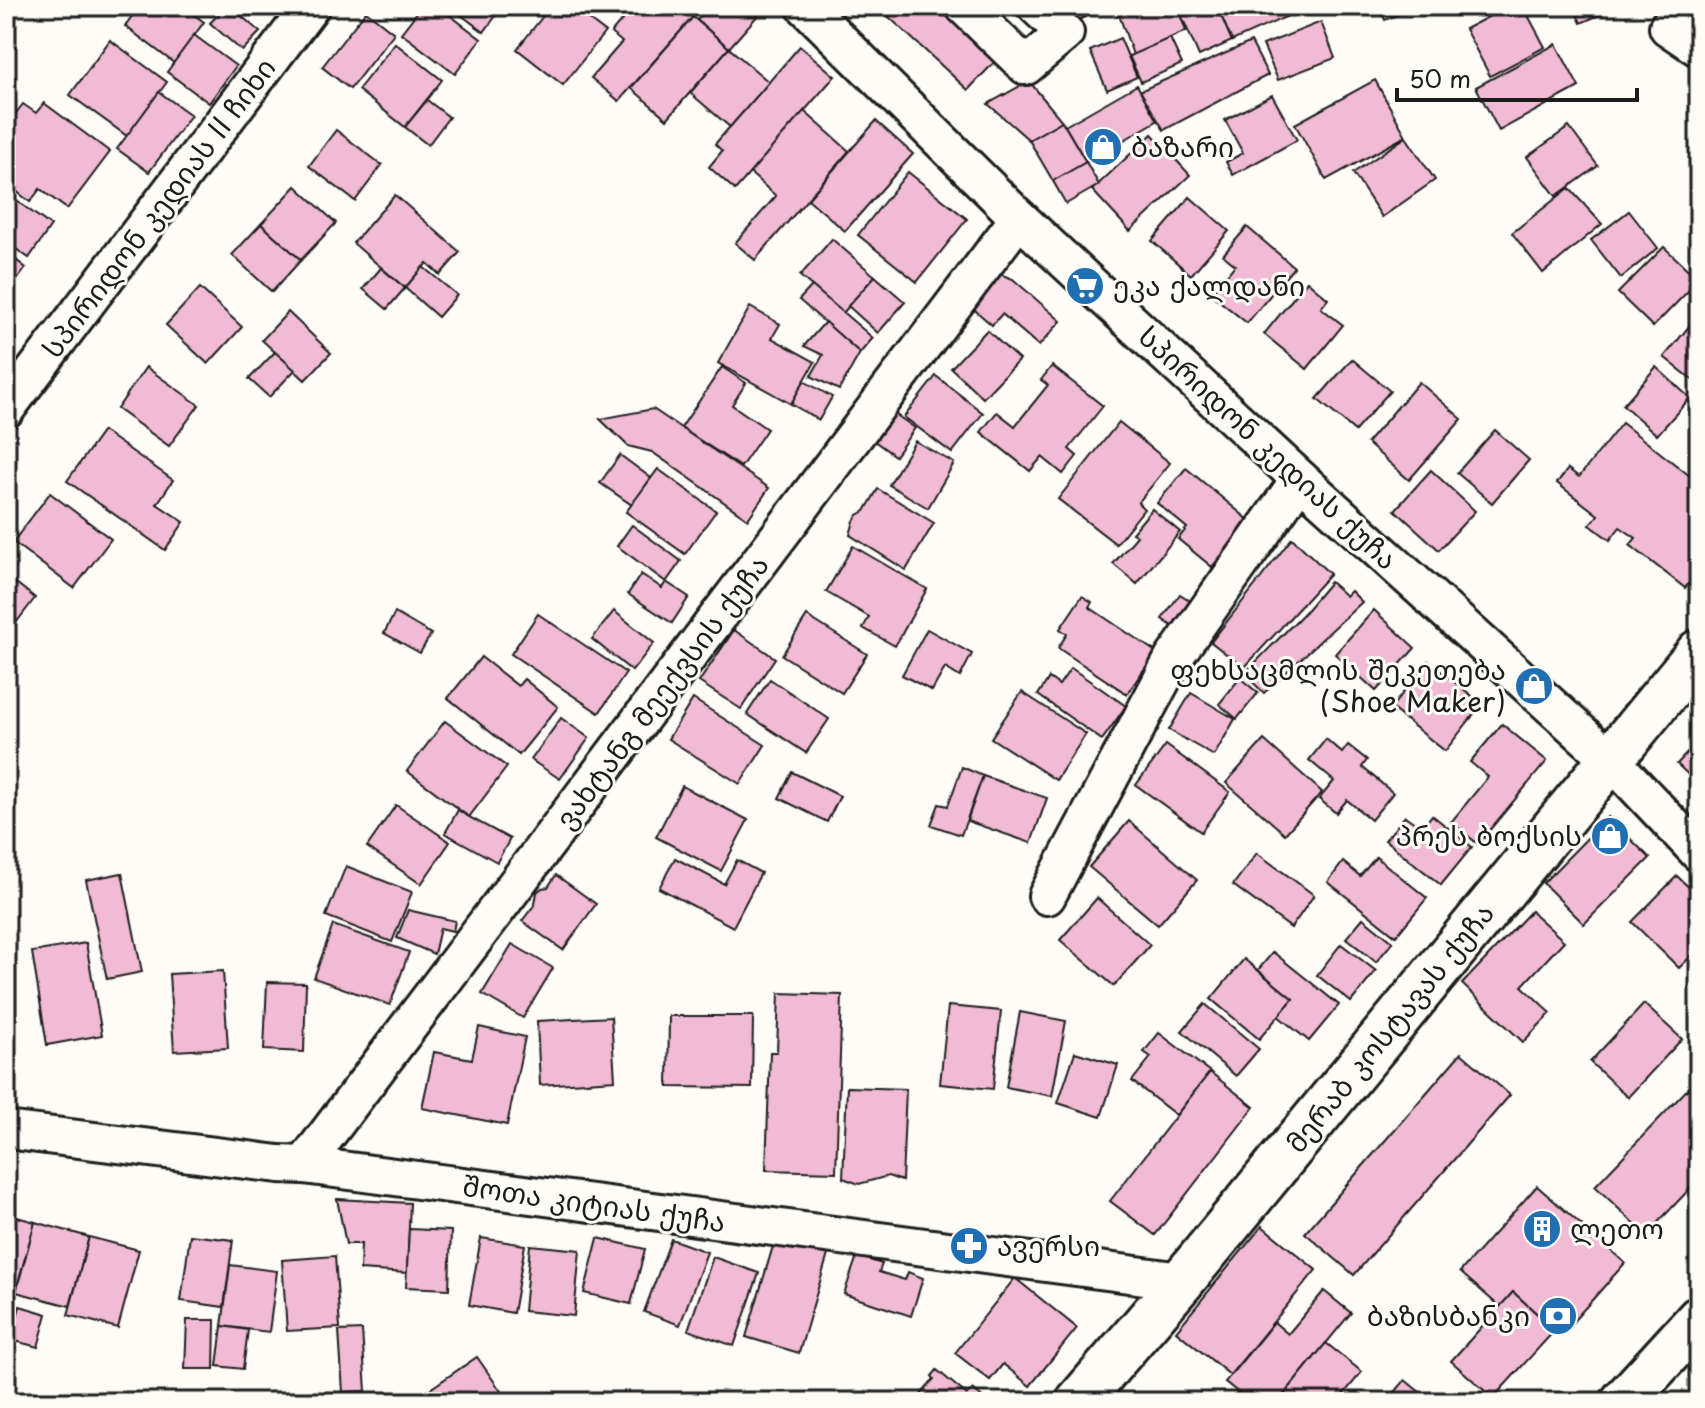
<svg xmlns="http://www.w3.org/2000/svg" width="1705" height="1408" font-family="'Playpen Sans','Noto Sans Georgian',sans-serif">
  <rect width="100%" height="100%" fill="#fdfcf7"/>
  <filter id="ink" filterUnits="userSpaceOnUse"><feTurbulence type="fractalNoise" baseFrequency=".0125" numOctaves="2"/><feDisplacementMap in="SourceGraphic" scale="16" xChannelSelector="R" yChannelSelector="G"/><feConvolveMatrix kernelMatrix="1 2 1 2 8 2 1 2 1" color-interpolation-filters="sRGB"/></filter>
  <g filter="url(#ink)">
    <g fill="#f1bbd5" stroke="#1c1c1c" stroke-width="2">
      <path d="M 6,6 L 19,6 L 10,19 L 6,16 Z"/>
      <path d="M 139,6 L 182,6 L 204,22 L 174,63 L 125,26 Z"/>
      <path d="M 226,6 L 230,6 L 260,32 L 242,51 L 210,23 Z"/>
      <path d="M 422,6 L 438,6 L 481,39 L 455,74 L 401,33 Z"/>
      <path d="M 449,6 L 503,6 L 484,32 Z"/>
      <path d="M 551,6 L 571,6 L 605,32 L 563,85 L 517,49 Z"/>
      <path d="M 634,6 L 681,6 L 693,17 L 619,101 L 591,78 L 622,42 L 611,33 Z"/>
      <path d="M 681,6 L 702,6 L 693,17 Z"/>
      <path d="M 709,6 L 751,6 L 760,13 L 729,48 L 697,20 Z"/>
      <path d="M 877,6 L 947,6 L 1001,55 L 968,90 Z"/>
      <path d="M 1047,6 L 1109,6 L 1065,26 Z"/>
      <path d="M 1116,6 L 1177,6 L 1186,31 L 1133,55 Z"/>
      <path d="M 1183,6 L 1217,6 L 1232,41 L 1199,56 L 1178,8 Z"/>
      <path d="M 1217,6 L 1310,6 L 1232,41 Z"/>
      <path d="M 1379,6 L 1419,6 L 1385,20 Z"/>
      <path d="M 1509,6 L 1523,6 L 1545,47 L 1490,76 L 1465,29 Z"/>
      <path d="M 1573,6 L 1620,6 L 1581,23 Z"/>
      <path d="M 366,11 L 394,33 L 350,89 L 322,67 Z"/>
      <path d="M 693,17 L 729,48 L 667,119 L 631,88 Z"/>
      <path d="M 1321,22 L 1335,58 L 1278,80 L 1263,45 Z"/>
      <path d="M 194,35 L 236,66 L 209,103 L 167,72 Z"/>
      <path d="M 1120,38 L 1137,77 L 1107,90 L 1090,51 Z"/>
      <path d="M 1170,38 L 1182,64 L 1141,82 L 1129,56 Z"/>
      <path d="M 110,40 L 167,82 L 127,136 L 70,95 Z"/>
      <path d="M 1251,42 L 1268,75 L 1164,130 L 1140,91 Z"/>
      <path d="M 395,43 L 442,80 L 405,127 L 358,90 Z"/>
      <path d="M 1556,44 L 1579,87 L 1499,131 L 1476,87 Z"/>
      <path d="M 800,46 L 835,76 L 735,190 L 709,167 L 722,151 L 715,144 Z"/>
      <path d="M 729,48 L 769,82 L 730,127 L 690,93 Z"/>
      <path d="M 1375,80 L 1406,136 L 1326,180 L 1295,124 Z"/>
      <path d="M 1029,81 L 1062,121 L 1029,140 L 988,104 Z"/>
      <path d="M 1137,85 L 1157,121 L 1086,162 L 1065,126 Z"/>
      <path d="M 159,92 L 191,115 L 149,172 L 117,149 Z"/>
      <path d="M 1272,95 L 1297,140 L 1233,175 L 1226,162 L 1243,153 L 1225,120 Z"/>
      <path d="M 427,100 L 449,117 L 428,145 L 405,127 Z"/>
      <path d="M 44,103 L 110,152 L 67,209 L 40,189 L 30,202 L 6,183 L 6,153 L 13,143 L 6,137 L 6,126 L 23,104 L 36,113 Z"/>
      <path d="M 804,111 L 849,151 L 755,260 L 735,243 L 776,196 L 750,173 Z"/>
      <path d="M 876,121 L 913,154 L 845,231 L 808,199 Z"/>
      <path d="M 1062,121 L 1086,162 L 1053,181 L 1029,140 Z"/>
      <path d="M 1569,127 L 1598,166 L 1556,196 L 1527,157 Z"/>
      <path d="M 336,130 L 382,165 L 355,201 L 309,166 Z"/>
      <path d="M 1152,134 L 1190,175 L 1130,231 L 1092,190 Z"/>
      <path d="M 1406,137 L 1435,180 L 1382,217 L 1353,173 Z"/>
      <path d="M 1086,162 L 1099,185 L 1066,204 L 1053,181 Z"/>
      <path d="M 908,172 L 967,219 L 917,282 L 858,235 Z"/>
      <path d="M 296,186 L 336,223 L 301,260 L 261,224 Z"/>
      <path d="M 1569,188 L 1602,224 L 1543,273 L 1512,233 Z"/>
      <path d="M 6,193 L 51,226 L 29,258 L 6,242 Z"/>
      <path d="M 395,195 L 460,252 L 440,275 L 427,263 L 405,288 L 353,243 Z"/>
      <path d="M 1190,197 L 1229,231 L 1191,275 L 1152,241 Z"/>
      <path d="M 1629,211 L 1658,248 L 1621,278 L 1591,240 Z"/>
      <path d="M 261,224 L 301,260 L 272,292 L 232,255 Z"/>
      <path d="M 1247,227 L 1294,267 L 1247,323 L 1211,294 L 1235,265 L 1223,255 Z"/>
      <path d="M 832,239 L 875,276 L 843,313 L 800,276 Z"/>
      <path d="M 1664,247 L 1699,280 L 1653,327 L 1618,293 Z"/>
      <path d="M 6,252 L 26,268 L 6,295 Z"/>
      <path d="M 423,267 L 457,295 L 438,317 L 405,288 Z"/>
      <path d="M 381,268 L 405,288 L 387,309 L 363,289 Z"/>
      <path d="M 1000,274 L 1013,279 L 1061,321 L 1039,346 L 1002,314 L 992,325 L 969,305 L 992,278 Z"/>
      <path d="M 875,276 L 905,302 L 878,333 L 848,306 Z"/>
      <path d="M 1307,281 L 1328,299 L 1321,308 L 1343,325 L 1307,369 L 1264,334 Z"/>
      <path d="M 812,286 L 873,338 L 860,353 L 799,300 Z"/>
      <path d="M 200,288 L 242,327 L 208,364 L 166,325 Z"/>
      <path d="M 750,307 L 780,324 L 772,338 L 815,362 L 791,404 L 718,363 Z"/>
      <path d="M 288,312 L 331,353 L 305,380 L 262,340 Z"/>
      <path d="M 1699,314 L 1699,385 L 1664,357 Z"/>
      <path d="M 825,322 L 860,353 L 839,390 L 811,376 L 823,355 L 804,346 Z"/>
      <path d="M 987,330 L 1019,360 L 983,398 L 951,368 Z"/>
      <path d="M 275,352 L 295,370 L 269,397 L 249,379 Z"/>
      <path d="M 1352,359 L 1390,391 L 1355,431 L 1317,399 Z"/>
      <path d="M 1052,366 L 1103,406 L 1069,449 L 1077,456 L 1063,474 L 1042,457 L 1030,471 L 981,432 L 997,412 L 1015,426 L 1048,385 L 1041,380 Z"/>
      <path d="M 146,367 L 199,405 L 169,446 L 117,409 Z"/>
      <path d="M 722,367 L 746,383 L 732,405 L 767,429 L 741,467 L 681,428 Z"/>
      <path d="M 1656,367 L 1690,398 L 1657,435 L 1623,405 Z"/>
      <path d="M 936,376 L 983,413 L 952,453 L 904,417 Z"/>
      <path d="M 804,381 L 832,397 L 819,420 L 791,404 Z"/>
      <path d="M 1419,382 L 1462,419 L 1409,480 L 1367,443 Z"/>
      <path d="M 653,409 L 769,488 L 748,519 L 652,452 L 628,446 L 600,419 Z"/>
      <path d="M 892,412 L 915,428 L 895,456 L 873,440 Z"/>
      <path d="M 1119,422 L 1170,463 L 1138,503 L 1144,509 L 1116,544 L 1058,499 Z"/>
      <path d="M 1622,423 L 1699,483 L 1699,570 L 1685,588 L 1630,545 L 1636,538 L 1620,527 L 1610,540 L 1590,525 L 1598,515 L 1557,483 L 1568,469 L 1579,477 Z"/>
      <path d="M 1495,430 L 1529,460 L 1492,503 L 1457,473 Z"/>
      <path d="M 103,431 L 173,480 L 157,504 L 184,522 L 165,550 L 67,481 Z"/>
      <path d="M 915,441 L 954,463 L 928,508 L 889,485 Z"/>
      <path d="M 620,455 L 651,478 L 632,505 L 600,483 Z"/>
      <path d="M 1186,468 L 1250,521 L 1212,567 L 1178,539 L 1187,528 L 1157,503 Z"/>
      <path d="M 658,469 L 716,511 L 685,554 L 626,512 Z"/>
      <path d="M 1431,470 L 1475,511 L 1439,550 L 1395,510 Z"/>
      <path d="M 878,489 L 934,523 L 906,570 L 850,535 L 854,521 L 858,515 L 865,511 Z"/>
      <path d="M 50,493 L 111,539 L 74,588 L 13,542 Z"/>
      <path d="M 1152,509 L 1180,532 L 1137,584 L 1113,564 L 1137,536 L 1132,533 Z"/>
      <path d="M 632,525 L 681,561 L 666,582 L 617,546 Z"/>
      <path d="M 1292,538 L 1330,574 L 1244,668 L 1211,642 Z"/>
      <path d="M 853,546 L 927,589 L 895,646 L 863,628 L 869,617 L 826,592 Z"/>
      <path d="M 641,574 L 662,588 L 666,582 L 689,597 L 672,623 L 628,594 Z"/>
      <path d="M 6,575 L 35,598 L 6,636 Z"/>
      <path d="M 1330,582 L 1346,596 L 1351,591 L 1362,602 L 1264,693 L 1244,674 L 1304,613 Z"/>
      <path d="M 1180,594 L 1194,603 L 1176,629 L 1162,619 Z"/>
      <path d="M 1082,596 L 1092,602 L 1089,607 L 1156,652 L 1127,694 L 1058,648 L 1067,634 L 1060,629 Z"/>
      <path d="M 1374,610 L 1415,648 L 1376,691 L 1335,654 Z"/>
      <path d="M 614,611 L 654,643 L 632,671 L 592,639 Z"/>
      <path d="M 395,613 L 431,634 L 420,653 L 384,633 Z"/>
      <path d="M 538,614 L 626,673 L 599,713 L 511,654 Z"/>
      <path d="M 807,616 L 867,654 L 842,693 L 782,655 Z"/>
      <path d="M 927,629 L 972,654 L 960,677 L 945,668 L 932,691 L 902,675 Z"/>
      <path d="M 734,630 L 775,658 L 741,709 L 699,682 Z"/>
      <path d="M 481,657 L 518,686 L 524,679 L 558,707 L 519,755 L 448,698 Z"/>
      <path d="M 1428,661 L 1482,704 L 1445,751 L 1391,708 Z"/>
      <path d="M 1071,668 L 1126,706 L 1102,740 L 1038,695 L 1049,678 L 1059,685 Z"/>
      <path d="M 1240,678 L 1258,693 L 1237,719 L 1219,704 Z"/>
      <path d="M 770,679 L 829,719 L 806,753 L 747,714 Z"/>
      <path d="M 1022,692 L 1086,734 L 1056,780 L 991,738 Z"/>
      <path d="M 1191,693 L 1235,719 L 1214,756 L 1169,730 Z"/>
      <path d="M 693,699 L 765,745 L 740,784 L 668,739 Z"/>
      <path d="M 561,718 L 589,738 L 560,779 L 531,760 Z"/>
      <path d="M 445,721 L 507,767 L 469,817 L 407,771 Z"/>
      <path d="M 1502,724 L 1547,761 L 1478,844 L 1451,822 L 1488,777 L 1470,762 Z"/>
      <path d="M 1326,739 L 1342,753 L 1348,745 L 1367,760 L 1362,767 L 1393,793 L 1371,820 L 1347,800 L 1336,813 L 1319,799 L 1334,781 L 1309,760 Z"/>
      <path d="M 1264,740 L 1322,792 L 1285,834 L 1226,783 Z"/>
      <path d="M 1699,740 L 1699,785 L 1677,764 Z"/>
      <path d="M 1166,745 L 1230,792 L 1201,832 L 1136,785 Z"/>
      <path d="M 962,767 L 983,776 L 961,835 L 931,825 L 939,804 L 948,806 Z"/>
      <path d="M 792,772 L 840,796 L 827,822 L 779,798 Z"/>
      <path d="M 983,776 L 1047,798 L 1031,843 L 967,821 Z"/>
      <path d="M 682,786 L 748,820 L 721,871 L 656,837 Z"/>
      <path d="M 396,805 L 450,842 L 421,884 L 367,847 Z"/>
      <path d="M 458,810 L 469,817 L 510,839 L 497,862 L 445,833 Z"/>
      <path d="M 1432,815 L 1472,847 L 1441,885 L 1385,840 L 1405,816 L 1422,828 Z"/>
      <path d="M 1608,817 L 1650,858 L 1584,924 L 1543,883 Z"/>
      <path d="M 1129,821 L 1197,880 L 1158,925 L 1089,867 Z"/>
      <path d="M 1257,853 L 1314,895 L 1291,928 L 1233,885 Z"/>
      <path d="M 1376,857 L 1427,898 L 1396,936 L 1328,882 L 1343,862 L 1360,876 Z"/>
      <path d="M 675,858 L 724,884 L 737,860 L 761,873 L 733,927 L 659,888 Z"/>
      <path d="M 346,866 L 412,892 L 392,942 L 326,916 Z"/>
      <path d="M 122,873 L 142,972 L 107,979 L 86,880 Z"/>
      <path d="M 556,875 L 596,904 L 563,950 L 522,921 L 535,904 L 537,892 L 542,888 L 548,887 Z"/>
      <path d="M 1677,876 L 1699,897 L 1699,948 L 1679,968 L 1632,922 Z"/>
      <path d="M 1097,898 L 1150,945 L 1114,986 L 1060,940 Z"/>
      <path d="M 408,910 L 455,921 L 453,931 L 440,928 L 434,954 L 397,938 Z"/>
      <path d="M 1531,911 L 1564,941 L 1522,986 L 1551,1013 L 1523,1042 L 1462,984 Z"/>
      <path d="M 1363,918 L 1393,942 L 1376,962 L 1346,938 Z"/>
      <path d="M 333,925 L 409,952 L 390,1005 L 314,978 Z"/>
      <path d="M 86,943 L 102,1035 L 47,1045 L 32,952 Z"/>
      <path d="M 512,944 L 553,968 L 523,1018 L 482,994 Z"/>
      <path d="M 1341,944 L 1376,971 L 1351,1002 L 1317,975 Z"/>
      <path d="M 1273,952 L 1339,1005 L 1309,1041 L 1278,1016 L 1293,999 L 1258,970 Z"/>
      <path d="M 1244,959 L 1293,999 L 1259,1039 L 1211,999 Z"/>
      <path d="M 223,971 L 228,1048 L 174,1051 L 169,974 Z"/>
      <path d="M 267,982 L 306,983 L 304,1052 L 264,1050 Z"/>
      <path d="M 779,993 L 842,995 L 836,1172 L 766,1170 L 770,1052 L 777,1052 Z"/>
      <path d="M 1205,1004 L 1259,1049 L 1236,1076 L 1182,1031 Z"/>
      <path d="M 1644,1004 L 1682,1039 L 1628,1097 L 1590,1062 Z"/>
      <path d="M 948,1006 L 1001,1011 L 993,1089 L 940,1084 Z"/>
      <path d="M 1020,1012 L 1066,1021 L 1052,1096 L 1006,1087 Z"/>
      <path d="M 669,1016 L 753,1016 L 752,1088 L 668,1087 Z"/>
      <path d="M 611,1017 L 615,1080 L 540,1085 L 537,1021 Z"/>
      <path d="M 479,1027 L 525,1037 L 507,1125 L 422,1108 L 434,1052 L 472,1059 Z"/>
      <path d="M 1159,1033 L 1210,1072 L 1176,1115 L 1132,1081 L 1151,1057 L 1144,1052 Z"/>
      <path d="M 6,1043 L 11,1044 L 6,1069 Z"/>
      <path d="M 1075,1052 L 1118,1065 L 1101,1117 L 1058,1103 Z"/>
      <path d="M 1461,1053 L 1510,1095 L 1354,1275 L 1305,1233 Z"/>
      <path d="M 1210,1072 L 1254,1107 L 1155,1235 L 1110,1201 Z"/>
      <path d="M 1699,1077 L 1699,1179 L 1646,1235 L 1595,1186 Z"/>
      <path d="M 847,1087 L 906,1089 L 902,1181 L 888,1176 L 859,1184 L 843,1178 Z"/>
      <path d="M 1537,1186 L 1625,1263 L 1561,1335 L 1513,1292 L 1500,1307 L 1460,1272 Z"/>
      <path d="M 337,1199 L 410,1203 L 407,1273 L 360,1270 L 361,1244 L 346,1244 Z"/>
      <path d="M 6,1214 L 35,1222 L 13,1301 L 6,1299 Z"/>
      <path d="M 35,1222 L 89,1237 L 70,1306 L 16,1292 Z"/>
      <path d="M 1262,1226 L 1316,1270 L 1230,1375 L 1176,1331 Z"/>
      <path d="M 409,1229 L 451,1231 L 449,1289 L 406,1287 Z"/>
      <path d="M 190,1235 L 233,1240 L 224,1307 L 181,1301 Z"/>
      <path d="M 776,1236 L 829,1251 L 799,1353 L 746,1337 Z"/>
      <path d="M 89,1237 L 139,1250 L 118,1328 L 68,1315 Z"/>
      <path d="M 481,1238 L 525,1245 L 513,1313 L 469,1305 Z"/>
      <path d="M 598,1238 L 645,1249 L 631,1304 L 584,1293 Z"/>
      <path d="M 671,1239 L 707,1252 L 680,1325 L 644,1312 Z"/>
      <path d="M 530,1245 L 580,1250 L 574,1316 L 524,1311 Z"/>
      <path d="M 335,1256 L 340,1328 L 287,1331 L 282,1260 Z"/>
      <path d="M 857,1256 L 882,1264 L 879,1272 L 905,1280 L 908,1272 L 923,1278 L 911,1316 L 844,1294 Z"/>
      <path d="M 713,1257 L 759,1273 L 734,1346 L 688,1330 Z"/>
      <path d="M 230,1265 L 277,1271 L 269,1332 L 222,1326 Z"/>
      <path d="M 1015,1278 L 1077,1328 L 1030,1386 L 1003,1364 L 990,1380 L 955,1353 Z"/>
      <path d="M 1324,1291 L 1351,1313 L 1278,1402 L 1250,1402 L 1225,1382 L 1274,1322 L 1288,1334 Z"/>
      <path d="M 1513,1292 L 1555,1330 L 1493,1398 L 1451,1361 Z"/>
      <path d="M 20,1306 L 47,1314 L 38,1347 L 11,1340 Z"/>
      <path d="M 187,1320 L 215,1320 L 214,1369 L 185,1369 Z"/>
      <path d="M 222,1326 L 248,1330 L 243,1369 L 217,1366 Z"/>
      <path d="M 362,1330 L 366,1391 L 343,1392 L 339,1331 Z"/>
      <path d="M 1326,1343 L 1362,1372 L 1337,1402 L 1278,1402 Z"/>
      <path d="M 477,1357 L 505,1397 L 498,1402 L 420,1402 L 417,1398 Z"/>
      <path d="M 937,1370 L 967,1395 L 973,1389 L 988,1402 L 915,1402 L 934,1379 L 932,1376 Z"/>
      <path d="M 1405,1380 L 1432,1402 L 1387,1402 Z"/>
    </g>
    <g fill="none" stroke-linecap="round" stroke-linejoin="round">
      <defs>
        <g id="minor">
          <path d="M 805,6 L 1019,218 L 1300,479 L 1611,760 L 1699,853"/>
          <path d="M 964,6 L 1026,66 L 1065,33 L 1036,6"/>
          <path d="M 1668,27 L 1699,48"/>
          <path d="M 6,409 L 311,6"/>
          <path d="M 1047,896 L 1173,659 L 1300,479"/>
          <path d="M 6,1130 L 279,1164 L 304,1165 L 1182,1281"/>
          <path d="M 304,1165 L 1019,218"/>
        </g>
        <path id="major" d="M 1078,1402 L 1182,1281 L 1699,652"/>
        <path id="highway" d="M 1623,1402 L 1699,1319"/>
      </defs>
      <use href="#minor" stroke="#1c1c1c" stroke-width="42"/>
      <use href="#major" stroke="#1c1c1c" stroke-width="50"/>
      <use href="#highway" stroke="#1c1c1c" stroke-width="50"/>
      <use href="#minor" stroke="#fdfcf7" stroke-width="36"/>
      <use href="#major" stroke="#fdfcf7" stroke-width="44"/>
      <use href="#highway" stroke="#fdfcf7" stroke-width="44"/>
    </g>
  </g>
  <defs>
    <symbol id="shop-disc" viewBox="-11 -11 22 22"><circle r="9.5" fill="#1f6fb2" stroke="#fdfcf7"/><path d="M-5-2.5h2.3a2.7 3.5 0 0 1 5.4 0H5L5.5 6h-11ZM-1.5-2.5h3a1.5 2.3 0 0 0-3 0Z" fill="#fff"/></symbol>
    <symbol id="supermarket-disc" viewBox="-11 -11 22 22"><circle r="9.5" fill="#1f6fb2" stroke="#fdfcf7"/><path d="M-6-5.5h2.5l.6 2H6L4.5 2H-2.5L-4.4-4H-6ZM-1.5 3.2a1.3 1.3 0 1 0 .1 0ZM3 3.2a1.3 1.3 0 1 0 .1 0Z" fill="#fff"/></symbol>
    <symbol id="building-disc" viewBox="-11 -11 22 22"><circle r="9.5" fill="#1f6fb2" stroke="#fdfcf7"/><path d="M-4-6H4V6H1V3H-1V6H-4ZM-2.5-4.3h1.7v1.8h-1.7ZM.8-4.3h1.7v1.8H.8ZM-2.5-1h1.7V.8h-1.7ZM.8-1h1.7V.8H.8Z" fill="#fff"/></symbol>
    <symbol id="pharmacy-disc" viewBox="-11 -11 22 22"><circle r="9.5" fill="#1f6fb2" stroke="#fdfcf7"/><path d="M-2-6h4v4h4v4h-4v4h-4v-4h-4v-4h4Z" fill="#fff"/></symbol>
    <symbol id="bank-disc" viewBox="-11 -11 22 22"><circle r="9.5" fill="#1f6fb2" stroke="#fdfcf7"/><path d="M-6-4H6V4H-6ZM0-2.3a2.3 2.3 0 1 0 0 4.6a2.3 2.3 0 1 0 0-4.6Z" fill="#fff"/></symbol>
  </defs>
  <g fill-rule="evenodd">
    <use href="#shop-disc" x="1081" y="125" width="44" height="44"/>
    <use href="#supermarket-disc" x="1063" y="264" width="44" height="44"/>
    <use href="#shop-disc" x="1512" y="664" width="44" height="44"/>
    <use href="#shop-disc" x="1588" y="814" width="44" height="44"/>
    <use href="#building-disc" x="1520" y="1207" width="44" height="44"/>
    <use href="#pharmacy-disc" x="947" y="1224" width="44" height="44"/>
    <use href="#bank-disc" x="1536" y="1294" width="44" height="44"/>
  </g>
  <g text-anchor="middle" stroke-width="6" stroke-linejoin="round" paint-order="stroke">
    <g font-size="28" fill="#1c1c1c" stroke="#fdfcf7" text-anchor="start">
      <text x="1131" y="157">ბაზარი</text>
      <text x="1113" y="296">ეკა ქალდანი</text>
      <text x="1506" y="680" text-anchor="end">ფეხსაცმლის შეკეთება<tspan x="1506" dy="32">(Shoe Maker)</tspan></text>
      <text x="1582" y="846" text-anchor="end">პრეს ბოქსის</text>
      <text x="1570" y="1239">ლეთო</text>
      <text x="997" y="1256">ავერსი</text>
      <text x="1530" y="1326" text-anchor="end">ბაზისბანკი</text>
    </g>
    <g font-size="28" fill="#1c1c1c" stroke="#fdfcf7">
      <text transform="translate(159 208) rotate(-53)" y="10">სპირიდონ კედიას II ჩიხი</text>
      <text transform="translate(1268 448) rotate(43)" y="10">სპირიდონ კედიას ქუჩა</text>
      <text transform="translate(662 692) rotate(-53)" y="10">ვახტანგ მეექვსის ქუჩა</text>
      <text transform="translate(1390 1028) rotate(-51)" y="10">მერაბ კოსტავას ქუჩა</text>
      <text transform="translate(594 1204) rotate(8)" y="10">შოთა კიტიას ქუჩა</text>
    </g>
  </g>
  <rect width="1705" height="1408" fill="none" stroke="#fdfcf7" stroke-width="32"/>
  <rect x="16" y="16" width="1673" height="1376" fill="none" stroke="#1c1c1c" stroke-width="3" filter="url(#ink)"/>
  <path d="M1397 88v12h240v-12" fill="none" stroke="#1c1c1c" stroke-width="4"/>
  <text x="1409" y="88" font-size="24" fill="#1c1c1c" stroke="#fdfcf7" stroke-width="6" paint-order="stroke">50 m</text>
</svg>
